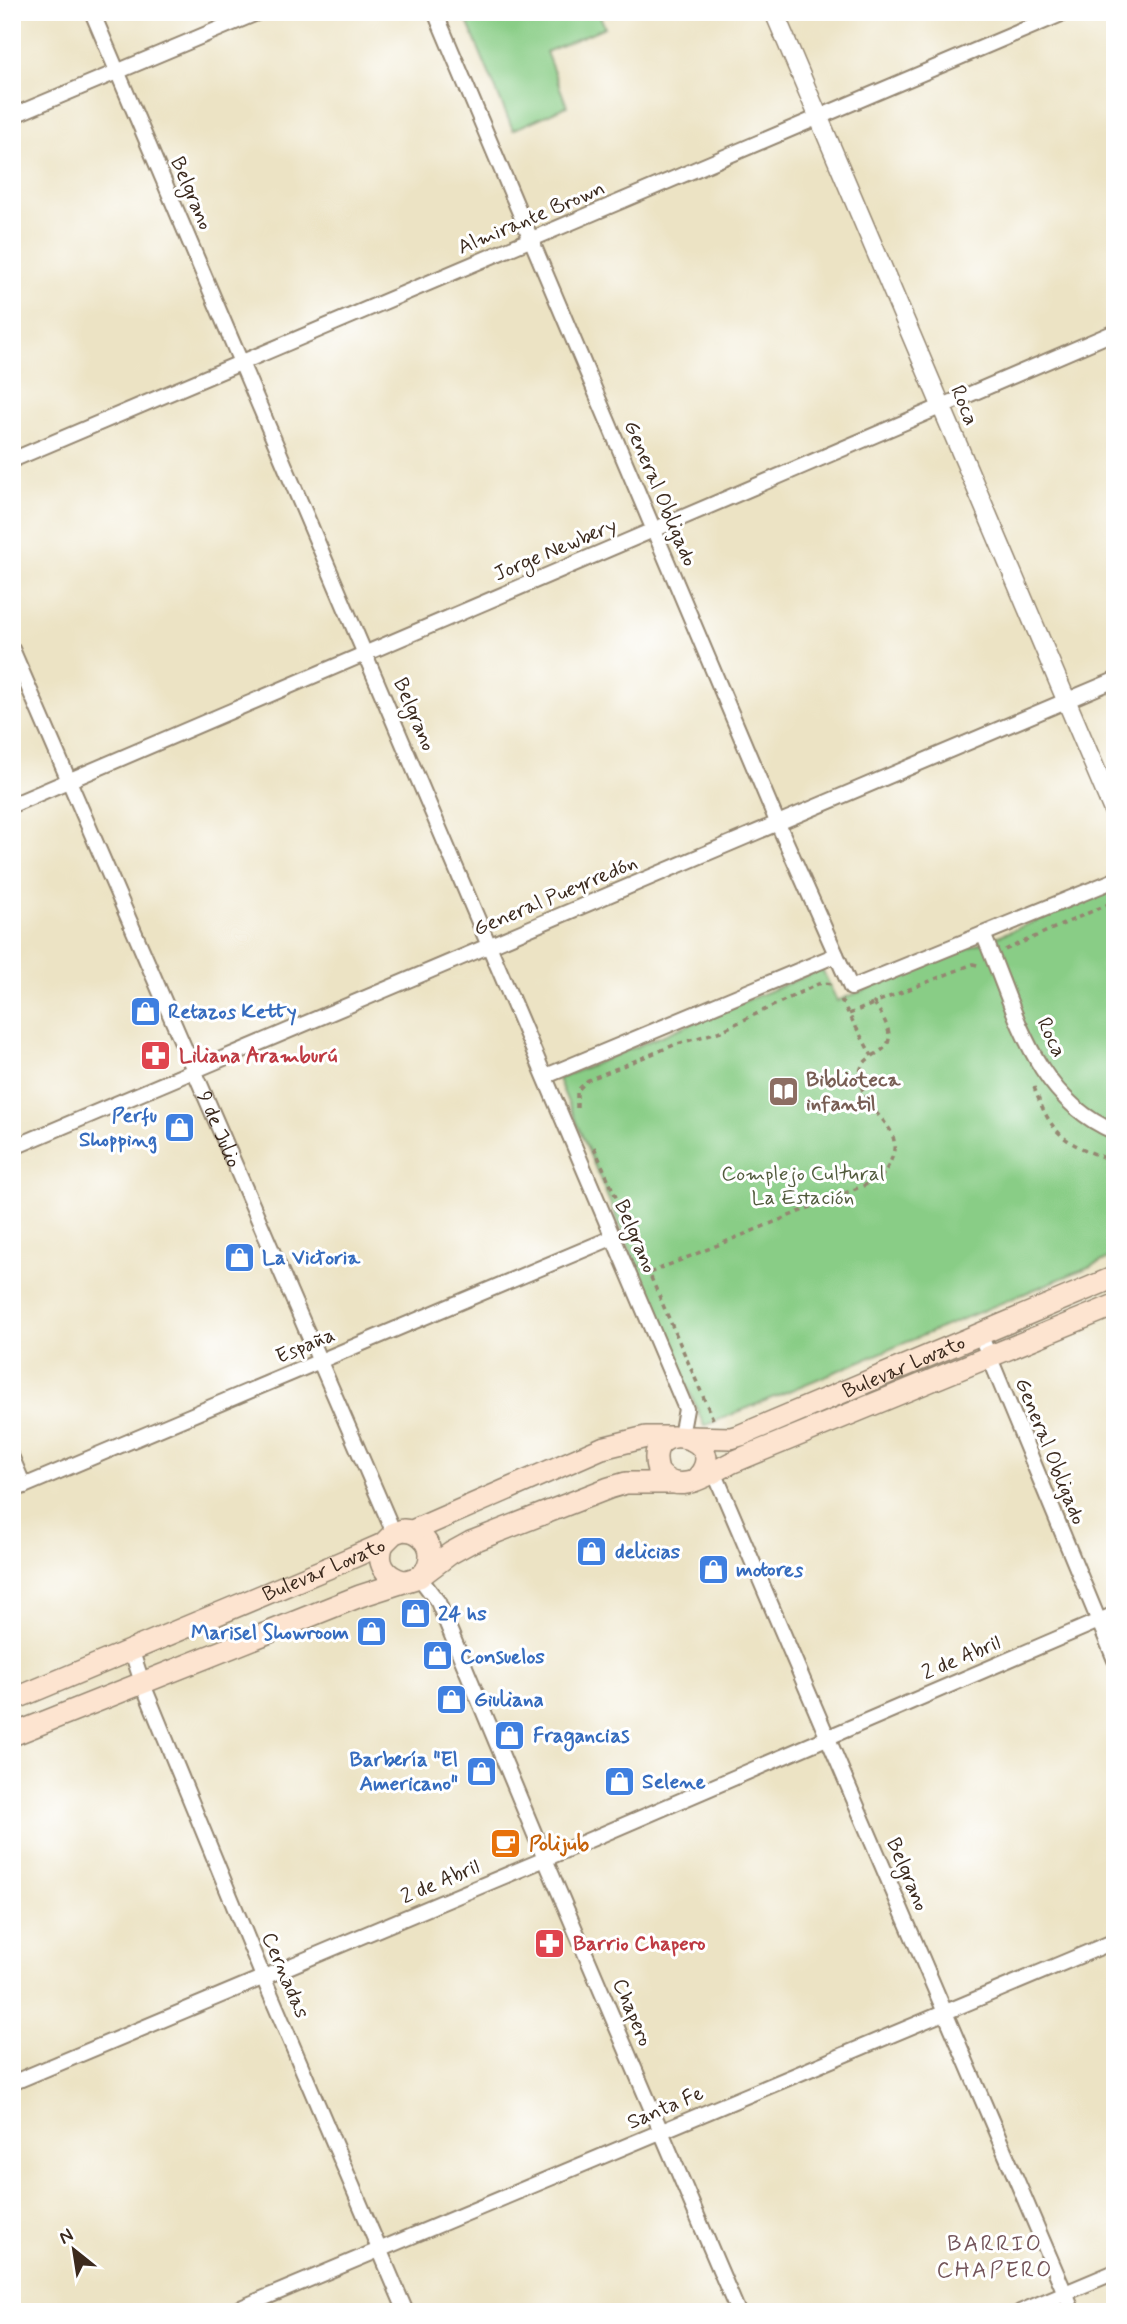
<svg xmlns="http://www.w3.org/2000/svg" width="1127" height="2324" font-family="Mynerve,sans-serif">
  <rect width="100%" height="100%" fill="#fff"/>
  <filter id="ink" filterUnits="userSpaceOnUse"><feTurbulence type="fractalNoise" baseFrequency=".0143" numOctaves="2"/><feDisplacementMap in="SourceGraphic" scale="14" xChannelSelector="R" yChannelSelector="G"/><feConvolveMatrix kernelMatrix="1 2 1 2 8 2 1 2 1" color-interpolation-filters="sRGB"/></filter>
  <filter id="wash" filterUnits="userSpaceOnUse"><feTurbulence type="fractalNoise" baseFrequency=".00686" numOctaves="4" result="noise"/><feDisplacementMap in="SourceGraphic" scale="28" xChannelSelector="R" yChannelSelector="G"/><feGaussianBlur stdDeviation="1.57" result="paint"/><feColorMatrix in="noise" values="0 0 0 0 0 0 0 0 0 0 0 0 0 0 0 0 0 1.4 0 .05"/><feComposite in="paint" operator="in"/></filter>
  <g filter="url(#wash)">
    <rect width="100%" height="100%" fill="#ece3c4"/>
    <g fill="#89cd86" stroke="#627c52" stroke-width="2">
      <path d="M 463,12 L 598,12 L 605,27 L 546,52 L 567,106 L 513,130 Z"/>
      <path d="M 1115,889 L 1115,1256 L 704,1426 L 558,1079 L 822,969 L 837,1001 Z"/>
    </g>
  </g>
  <g filter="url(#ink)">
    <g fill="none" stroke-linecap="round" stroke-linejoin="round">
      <defs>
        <g id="minor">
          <path d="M 92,12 L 686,1409 L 681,1436"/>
          <path d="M 435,12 L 778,824 L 851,988 L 1115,880"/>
          <path d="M 12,116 L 259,12"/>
          <path d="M 12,460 L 1066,12"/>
          <path id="s1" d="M 12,649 L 394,1533"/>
          <path d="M 12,805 L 1115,332"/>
          <path d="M 983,934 C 1016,1009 1032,1097 1115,1132"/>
          <path d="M 546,1076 L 836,955"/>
          <path d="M 12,1148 L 1115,680"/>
          <path d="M 980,1334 L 1115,1660"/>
          <path d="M 12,1458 L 24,1486"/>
          <path d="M 712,1467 L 1073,2312"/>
          <path d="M 12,1491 L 614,1237"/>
          <path d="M 419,1577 L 438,1602 L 545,1859 L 738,2312"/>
          <path d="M 132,1652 L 142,1682 L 264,1979 L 406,2312"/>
          <path d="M 12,2083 L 545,1859 L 1115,1614"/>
          <path d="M 231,2312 L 1115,1941"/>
          <path d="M 1020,2312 L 1115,2272"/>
        </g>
        <path id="tertiary" d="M 774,12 L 1115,815"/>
        <g id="secondary">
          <path id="s2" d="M 689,1437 L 731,1438 L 741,1435 L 1115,1277"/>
          <path d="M 694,1481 C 739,1439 641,1412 658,1471 C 677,1499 710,1473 733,1462 L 1115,1305"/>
          <path d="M 412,1531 C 430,1539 435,1554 425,1572"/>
          <path d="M 383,1544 C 376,1562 384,1576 403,1581"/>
          <path id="s3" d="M 12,1700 L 335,1565 L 383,1544 L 394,1533 L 403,1530 L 412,1531 L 602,1448 L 646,1437 L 673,1437"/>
          <path d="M 12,1735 L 360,1596 L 419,1577 L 451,1553 L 471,1542 L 609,1488 L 626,1483 L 670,1483"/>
        </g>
      </defs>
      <use href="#minor" stroke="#948671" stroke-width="18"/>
      <use href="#tertiary" stroke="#948671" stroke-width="21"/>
      <use href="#secondary" stroke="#948671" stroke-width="24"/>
      <g stroke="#948671" stroke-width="3.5" stroke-dasharray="5 5" stroke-linecap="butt">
        <path d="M 1005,950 L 1115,901"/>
        <path d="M 841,1000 L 872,1056"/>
        <path d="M 849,1014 L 873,1004"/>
        <path d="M 1034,1087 C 1053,1139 1065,1142 1115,1162"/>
        <path d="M 577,1108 L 577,1091 L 588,1080 L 674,1045 L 721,1031 L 818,984 L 824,983 L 832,984"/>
        <path d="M 594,1147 L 650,1275"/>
        <path d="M 713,1419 L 649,1273 L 880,1179 C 920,1124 864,1123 860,1078 C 857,1043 916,1064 874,1003 L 973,964 L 981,966"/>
      </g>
      <use href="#minor" stroke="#fff" stroke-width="14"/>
      <use href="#tertiary" stroke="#fff" stroke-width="18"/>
      <use href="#secondary" stroke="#fde4d0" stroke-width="21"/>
    </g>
  </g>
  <defs>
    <symbol id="shop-square" viewBox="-11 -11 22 22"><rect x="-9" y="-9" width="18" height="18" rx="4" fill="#3f7fe0" stroke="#fff"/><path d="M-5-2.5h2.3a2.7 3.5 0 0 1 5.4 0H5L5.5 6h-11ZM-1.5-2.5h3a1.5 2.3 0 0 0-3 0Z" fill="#fff"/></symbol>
    <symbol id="pharmacy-square" viewBox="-11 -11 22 22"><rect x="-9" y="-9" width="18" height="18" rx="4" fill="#e0444e" stroke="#fff"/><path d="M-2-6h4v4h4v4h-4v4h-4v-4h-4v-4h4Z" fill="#fff"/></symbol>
    <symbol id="library-square" viewBox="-11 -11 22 22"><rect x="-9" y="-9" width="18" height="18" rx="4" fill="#8d6e63" stroke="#fff"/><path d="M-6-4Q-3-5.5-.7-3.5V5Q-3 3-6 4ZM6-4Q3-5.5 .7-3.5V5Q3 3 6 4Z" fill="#fff"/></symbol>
    <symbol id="cafe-square" viewBox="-11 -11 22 22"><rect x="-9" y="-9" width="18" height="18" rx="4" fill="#e8710a" stroke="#fff"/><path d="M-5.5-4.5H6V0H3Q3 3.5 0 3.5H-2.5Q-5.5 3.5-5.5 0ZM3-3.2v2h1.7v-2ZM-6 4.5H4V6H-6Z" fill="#fff"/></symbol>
  </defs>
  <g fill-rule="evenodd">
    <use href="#shop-square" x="128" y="994" width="35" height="35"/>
    <use href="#pharmacy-square" x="138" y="1038" width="35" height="35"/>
    <use href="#library-square" x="766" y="1074" width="35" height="35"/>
    <use href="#shop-square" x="162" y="1110" width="35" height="35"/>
    <use href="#shop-square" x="222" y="1240" width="35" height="35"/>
    <use href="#shop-square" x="574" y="1534" width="35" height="35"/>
    <use href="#shop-square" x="696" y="1552" width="35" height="35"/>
    <use href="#shop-square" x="398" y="1596" width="35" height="35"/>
    <use href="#shop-square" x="354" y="1614" width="35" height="35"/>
    <use href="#shop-square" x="420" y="1638" width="35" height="35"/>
    <use href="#shop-square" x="434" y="1682" width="35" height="35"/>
    <use href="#shop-square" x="492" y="1718" width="35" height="35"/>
    <use href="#shop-square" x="464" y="1754" width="35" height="35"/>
    <use href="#shop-square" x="602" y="1764" width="35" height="35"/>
    <use href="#cafe-square" x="488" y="1826" width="35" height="35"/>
    <use href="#pharmacy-square" x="532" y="1926" width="35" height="35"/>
  </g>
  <g text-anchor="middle" stroke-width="6" stroke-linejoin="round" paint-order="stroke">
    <g font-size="21" fill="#3b2a1e" stroke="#fff">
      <text transform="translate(192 193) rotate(67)" y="7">Belgrano</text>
      <text transform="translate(531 217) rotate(-23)" y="7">Almirante Brown</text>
      <text transform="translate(965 405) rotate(67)" y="7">Roca</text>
      <text transform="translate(661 493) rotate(67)" y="7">General Obligado</text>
      <text transform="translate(555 549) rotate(-23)" y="7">Jorge Newbery</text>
      <text transform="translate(415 714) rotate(67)" y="7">Belgrano</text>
      <text transform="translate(555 895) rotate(-23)" y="7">General Pueyrredón</text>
      <text transform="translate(1052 1037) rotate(64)" y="7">Roca</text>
      <text dy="7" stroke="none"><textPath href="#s1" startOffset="523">9 de Julio</textPath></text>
      <text transform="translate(636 1236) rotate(67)" y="7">Belgrano</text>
      <text transform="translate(305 1345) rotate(-23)" y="7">España</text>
      <text dy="7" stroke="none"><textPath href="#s2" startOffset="229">Bulevar Lovato</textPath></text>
      <text transform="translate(1051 1451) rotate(68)" y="7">General Obligado</text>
      <text dy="7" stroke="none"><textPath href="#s3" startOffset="338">Bulevar Lovato</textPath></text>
      <text transform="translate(961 1657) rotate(-23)" y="7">2 de Abril</text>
      <text transform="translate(908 1874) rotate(67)" y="7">Belgrano</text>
      <text transform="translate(440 1881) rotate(-23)" y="7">2 de Abril</text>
      <text transform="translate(286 1975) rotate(67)" y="7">Cernadas</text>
      <text transform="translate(633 2012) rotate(67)" y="7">Chapero</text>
      <text transform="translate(665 2107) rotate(-23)" y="7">Santa Fe</text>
    </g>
    <g font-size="21" font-weight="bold" fill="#366cbe" stroke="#fff" text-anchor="start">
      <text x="168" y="1018">Retazos Ketty</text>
      <text x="157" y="1122" text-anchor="end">Perfu<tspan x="157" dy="24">Shopping</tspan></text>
      <text x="262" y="1264">La Victoria</text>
      <text x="615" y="1558">delicias</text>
      <text x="736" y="1576">motores</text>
      <text x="438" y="1620">24 hs</text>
      <text x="349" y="1639" text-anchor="end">Marisel Showroom</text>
      <text x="460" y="1663">Consuelos</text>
      <text x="474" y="1706">Giuliana</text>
      <text x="533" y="1742">Fragancias</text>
      <text x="458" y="1766" text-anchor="end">Barbería "El<tspan x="458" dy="24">Americano"</tspan></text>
      <text x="642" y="1788">Selene</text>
    </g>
    <g font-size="21" font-weight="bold" fill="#be3a42" stroke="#fff" text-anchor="start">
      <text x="179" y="1062">Liliana Aramburú</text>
      <text x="573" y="1950">Barrio Chapero</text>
    </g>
    <g font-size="21" font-weight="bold" fill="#785e54" stroke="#fff" text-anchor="start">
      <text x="806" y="1086">Biblioteca<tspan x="806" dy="24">infantil</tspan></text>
    </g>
    <g font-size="21" fill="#525b3d" stroke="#fff">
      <text x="803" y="1180">Complejo Cultural<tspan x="803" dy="24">La Estación</tspan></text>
    </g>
    <g font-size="21" font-weight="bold" fill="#c56008" stroke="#fff" text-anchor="start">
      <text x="529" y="1850">Polijub</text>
    </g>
    <g font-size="23" letter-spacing="2" fill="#735459" stroke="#fff">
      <text x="995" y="2251">BARRIO<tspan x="995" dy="26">CHAPERO</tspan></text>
    </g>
  </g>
  <rect width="1127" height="2324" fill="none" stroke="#fff" stroke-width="42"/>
  <g transform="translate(74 2250) rotate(330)" stroke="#ffffff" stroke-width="5" paint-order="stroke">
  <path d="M0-5L12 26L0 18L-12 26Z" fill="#3b2a1e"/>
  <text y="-10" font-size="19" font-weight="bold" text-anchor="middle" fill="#3b2a1e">N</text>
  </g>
</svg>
